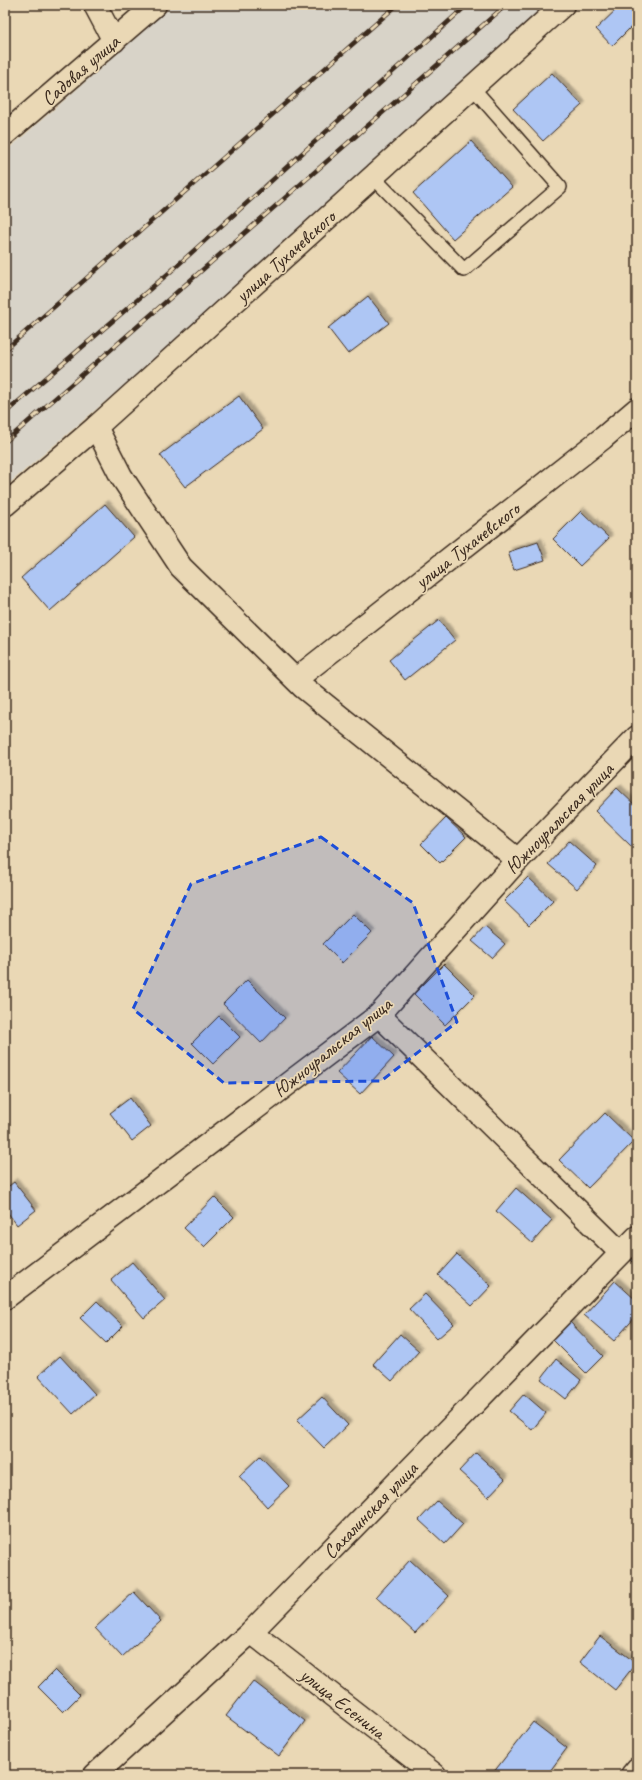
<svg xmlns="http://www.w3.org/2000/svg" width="642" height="1780" font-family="Caveat,sans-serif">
  <defs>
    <filter id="shadow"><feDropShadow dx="3.5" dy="-3.5" stdDeviation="1" flood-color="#0004"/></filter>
  </defs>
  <rect width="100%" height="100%" fill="#ead8b5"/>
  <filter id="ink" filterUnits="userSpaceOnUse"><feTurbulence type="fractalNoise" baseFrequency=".025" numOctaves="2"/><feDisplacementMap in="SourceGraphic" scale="8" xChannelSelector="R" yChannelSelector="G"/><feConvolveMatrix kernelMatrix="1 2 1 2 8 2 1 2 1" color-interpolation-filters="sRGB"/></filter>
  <g filter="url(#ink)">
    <path fill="#d8d3c8" d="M 173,5 L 571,5 L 5,487 L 5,152 Z"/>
    <g fill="#aec6f4" stroke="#3b2a1e" filter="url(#shadow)">
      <path d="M 621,5 L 627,5 L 637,15 L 637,21 L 612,46 L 596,29 Z"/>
      <path d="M 552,73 L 582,105 L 543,141 L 513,109 Z"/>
      <path d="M 471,141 L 512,187 L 453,239 L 413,193 Z"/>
      <path d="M 368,296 L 389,323 L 348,354 L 328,328 Z"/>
      <path d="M 239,396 L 263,429 L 185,487 L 160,455 Z"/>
      <path d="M 105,504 L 134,537 L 50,611 L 21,578 Z"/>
      <path d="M 581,511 L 609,538 L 580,566 L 553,539 Z"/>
      <path d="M 538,542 L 545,560 L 514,570 L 508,552 Z"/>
      <path d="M 439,620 L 455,640 L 405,680 L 389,660 Z"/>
      <path d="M 617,788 L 637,807 L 637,841 L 632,847 L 595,811 Z"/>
      <path d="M 446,818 L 466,837 L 440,863 L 421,844 Z"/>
      <path d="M 569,841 L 597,866 L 577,889 L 548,864 Z"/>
      <path d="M 528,877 L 553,901 L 529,925 L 504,901 Z"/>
      <path d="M 353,914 L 372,933 L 342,963 L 323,944 Z"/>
      <path d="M 485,927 L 505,944 L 492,958 L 472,941 Z"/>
      <path d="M 444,964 L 475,995 L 445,1025 L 414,994 Z"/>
      <path d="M 247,980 L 285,1018 L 261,1043 L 223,1004 Z"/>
      <path d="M 219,1016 L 240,1037 L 213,1064 L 192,1043 Z"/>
      <path d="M 372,1036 L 394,1057 L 360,1094 L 337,1073 Z"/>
      <path d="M 130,1098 L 151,1126 L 132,1141 L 110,1113 Z"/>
      <path d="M 605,1113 L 634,1141 L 588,1188 L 559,1160 Z"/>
      <path d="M 14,1182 L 36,1210 L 17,1225 L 5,1209 L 5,1189 Z"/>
      <path d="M 516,1188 L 552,1220 L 532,1243 L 496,1211 Z"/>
      <path d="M 214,1197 L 234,1217 L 204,1247 L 184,1228 Z"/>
      <path d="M 637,1253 L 637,1266 L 630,1259 Z"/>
      <path d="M 457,1254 L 491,1286 L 472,1306 L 438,1275 Z"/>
      <path d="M 132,1262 L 165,1300 L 144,1318 L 111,1280 Z"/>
      <path d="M 615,1281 L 637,1301 L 637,1315 L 614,1341 L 584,1315 Z"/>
      <path d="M 425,1294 L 454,1324 L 437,1339 L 409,1309 Z"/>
      <path d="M 97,1301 L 123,1326 L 106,1343 L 80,1318 Z"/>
      <path d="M 566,1318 L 603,1356 L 586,1373 L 549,1336 Z"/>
      <path d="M 400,1334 L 419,1351 L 392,1381 L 373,1364 Z"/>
      <path d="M 60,1356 L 95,1394 L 73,1414 L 38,1376 Z"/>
      <path d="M 556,1359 L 581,1380 L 566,1399 L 541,1379 Z"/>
      <path d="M 524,1394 L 546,1413 L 532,1430 L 509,1411 Z"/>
      <path d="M 322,1397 L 348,1425 L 324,1448 L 297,1420 Z"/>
      <path d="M 476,1453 L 505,1479 L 488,1497 L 459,1471 Z"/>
      <path d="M 260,1456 L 289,1486 L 267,1507 L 239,1476 Z"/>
      <path d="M 437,1501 L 463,1524 L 445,1544 L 419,1520 Z"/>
      <path d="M 410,1560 L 449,1596 L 415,1633 L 376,1597 Z"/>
      <path d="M 134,1592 L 161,1621 L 122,1657 L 95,1628 Z"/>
      <path d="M 600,1636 L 636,1663 L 615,1690 L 580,1662 Z"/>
      <path d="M 55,1670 L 80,1695 L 63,1712 L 38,1687 Z"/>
      <path d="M 253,1681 L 305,1721 L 279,1756 L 226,1716 Z"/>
      <path d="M 533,1722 L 567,1748 L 547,1775 L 495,1775 L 493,1773 Z"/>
    </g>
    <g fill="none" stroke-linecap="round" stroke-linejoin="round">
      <defs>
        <path id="lane" d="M 373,177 L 464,270 L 560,187 L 472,87"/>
        <g id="street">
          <path d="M 95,5 L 114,41"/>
          <path d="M 5,134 L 155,5"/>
          <path d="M 96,427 L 121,476 L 181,567 L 303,687 L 518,860"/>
          <path d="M 5,505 L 96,427 L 563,5"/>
          <path d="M 296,679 L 603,438 L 637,409"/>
          <path d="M 379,1015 L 621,1253"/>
          <path d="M 5,1298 L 379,1015 L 518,860 L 637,737"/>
          <path d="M 251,1632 L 435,1775"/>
          <path d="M 95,1775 L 251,1632 L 637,1237"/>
          <path d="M 632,1775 L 637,1769"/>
        </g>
      </defs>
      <use href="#lane" stroke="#3b2a1e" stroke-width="16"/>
      <use href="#street" stroke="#3b2a1e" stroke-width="25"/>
      <use href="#lane" stroke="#ead8b5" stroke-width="13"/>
      <use href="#street" stroke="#ead8b5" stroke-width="22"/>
      <defs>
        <g id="rail">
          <path d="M 5,350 L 397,5"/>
          <path d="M 5,413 L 170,272 L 467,5"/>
          <path d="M 5,442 L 506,5"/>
        </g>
      </defs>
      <use href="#rail" stroke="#3b2a1e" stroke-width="4.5"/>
      <use href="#rail" stroke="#ead8b5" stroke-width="3" stroke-dasharray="9" stroke-linecap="butt"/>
    </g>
  </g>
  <path fill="#1d4ed8" fill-opacity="0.2" stroke="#1d4ed8" stroke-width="3" stroke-dasharray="8 5" stroke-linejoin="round" d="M 321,837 L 413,903 L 457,1022 L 381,1081 L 224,1083 L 133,1009 L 191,884 Z"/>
  <g text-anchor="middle" stroke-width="3.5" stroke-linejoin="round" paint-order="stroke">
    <g font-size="20" fill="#3b2a1e" stroke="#ead8b5">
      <text transform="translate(80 70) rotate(-41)" y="7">Садовая улица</text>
      <text transform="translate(285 256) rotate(-42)" y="7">улица Тухачевского</text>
      <text transform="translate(467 545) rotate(-38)" y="7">улица Тухачевского</text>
      <text transform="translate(559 818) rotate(-46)" y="7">Южноуральская улица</text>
      <text transform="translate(332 1047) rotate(-39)" y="7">Южноуральская улица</text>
      <text transform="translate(370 1510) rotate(-46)" y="7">Сахалинская улица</text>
      <text transform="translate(343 1703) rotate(38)" y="7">улица Есенина</text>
    </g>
  </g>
  <rect width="642" height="1780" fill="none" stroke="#ead8b5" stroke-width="20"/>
  <rect x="10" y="10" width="622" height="1760" fill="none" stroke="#3b2a1e" stroke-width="1.5" filter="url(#ink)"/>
</svg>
